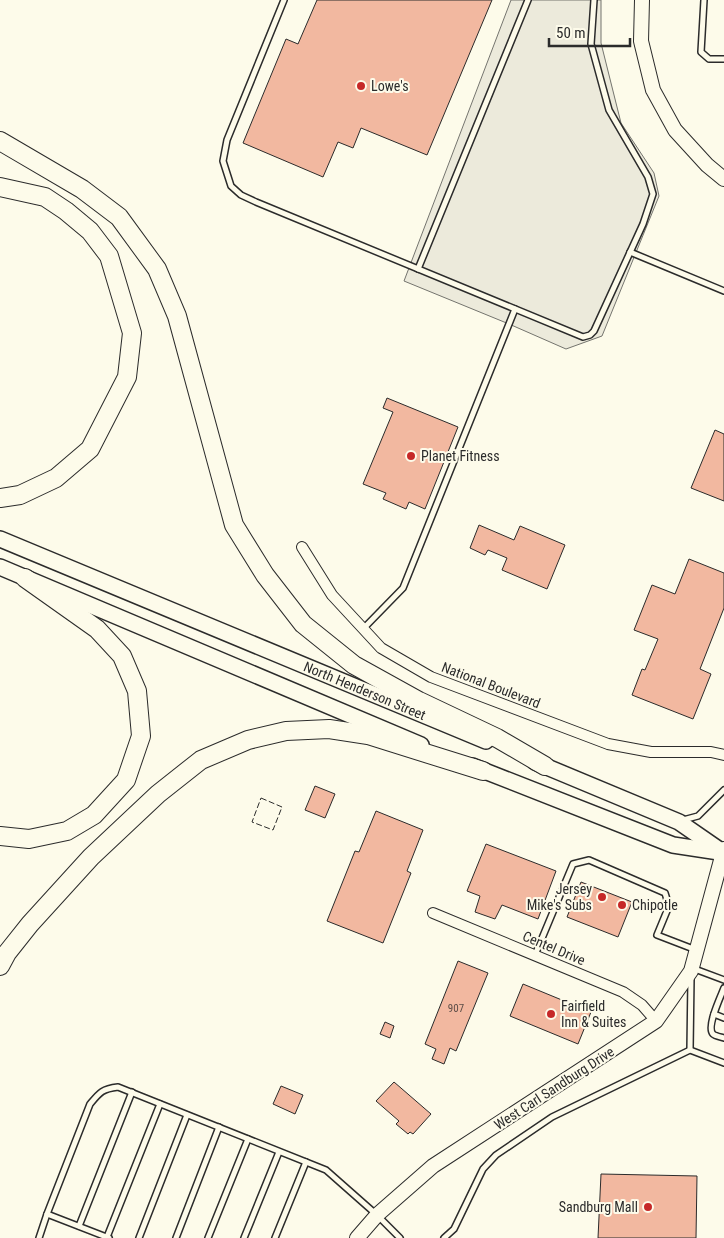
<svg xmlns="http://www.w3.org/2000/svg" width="724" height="1238" font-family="'Roboto Condensed',sans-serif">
  <rect width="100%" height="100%" fill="#fdfbea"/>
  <path fill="#eceadb" stroke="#74746e" d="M 511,0 L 601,0 L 601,43 L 621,123 L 654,173 L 659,196 L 602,336 L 566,349 L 509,324 L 404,281 Z"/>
  <g fill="#f2b8a0" stroke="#2b2b2b">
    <path d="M 317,0 L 492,0 L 427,155 L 361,128 L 353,148 L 338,142 L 323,177 L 243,143 L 286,39 L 298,44 Z"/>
    <path d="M 387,398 L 458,427 L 425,509 L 409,502 L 406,509 L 383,499 L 386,493 L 363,484 L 393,412 L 383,408 Z"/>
    <path d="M 715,430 L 724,434 L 724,501 L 691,488 Z"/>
    <path d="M 479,525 L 514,540 L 520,526 L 565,545 L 547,589 L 502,570 L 507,558 L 488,550 L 485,555 L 470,548 Z"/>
    <path d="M 689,559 L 724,573 L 724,608 L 700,669 L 711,674 L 693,719 L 632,695 L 642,669 L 645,670 L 658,639 L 634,630 L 652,585 L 675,594 Z"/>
    <path d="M 315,786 L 335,794 L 325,818 L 305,810 Z"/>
    <path d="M 376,811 L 423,830 L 407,871 L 411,873 L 383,943 L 327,921 L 355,851 L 359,852 Z"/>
    <path d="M 486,844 L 556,871 L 538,919 L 502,905 L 495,919 L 475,912 L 480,896 L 467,891 Z"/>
    <path d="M 581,882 L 632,902 L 618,937 L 567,917 Z"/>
    <path d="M 458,961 L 488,973 L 456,1051 L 450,1048 L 444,1064 L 432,1059 L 436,1049 L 425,1044 Z"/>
    <path d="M 523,984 L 591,1012 L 578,1044 L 510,1016 Z"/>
    <path d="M 385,1022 L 394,1026 L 390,1038 L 380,1034 Z"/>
    <path d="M 394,1082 L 431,1114 L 413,1134 L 410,1132 L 408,1134 L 396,1124 L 399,1121 L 376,1101 Z"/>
    <path d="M 281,1086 L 303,1095 L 295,1114 L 273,1104 Z"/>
    <path d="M 601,1174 L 697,1176 L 696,1238 L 598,1238 Z"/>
  </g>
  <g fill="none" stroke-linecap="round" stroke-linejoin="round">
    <defs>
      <g id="lane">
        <path d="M 284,0 L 227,140 L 223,161 L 231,186 L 241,195 L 256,202 L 583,337 L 590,335 L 594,331 L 643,224 L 653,194 L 648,177 L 609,110 L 591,44 L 594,0"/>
        <path d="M 704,0 L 701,52 L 709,59 L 724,59"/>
        <path d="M 630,252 L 724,291"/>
        <path d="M 418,269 L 528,0"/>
        <path d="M 363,629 L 403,588 L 515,309"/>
        <path d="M 683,820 L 698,816 L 724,790"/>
        <path d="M 535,955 L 573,864 L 589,860 L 665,893 L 669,906 L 657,935 L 696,950"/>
        <path d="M 692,968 L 724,980"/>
        <path d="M 724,988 C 721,996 706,1027 713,1034 C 715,1036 721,1037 724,1038"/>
        <path d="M 714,1014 L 724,1018"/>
        <path d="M 690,1050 L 691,978"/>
        <path d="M 79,1226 L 132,1092"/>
        <path d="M 107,1237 L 160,1104"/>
        <path d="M 39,1238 L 47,1214"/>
        <path d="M 109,1238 L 47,1214 L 90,1104 C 100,1092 102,1089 118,1087 L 326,1170 L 377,1215 L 400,1238"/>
        <path d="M 139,1238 L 187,1115"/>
        <path d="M 176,1238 L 219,1127"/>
        <path d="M 208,1238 L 248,1139"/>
        <path d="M 244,1238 L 279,1152"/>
        <path d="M 275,1238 L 306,1162"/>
        <path d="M 444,1238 L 454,1229 L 483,1169 L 496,1155 L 552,1117 L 690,1050 L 724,1063"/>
      </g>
      <g id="street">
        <path d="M 302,547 L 332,595 L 381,648 L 431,677 L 608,744 L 651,752 L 711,752 L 724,755"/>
        <path d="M 433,913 L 623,992 L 642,1005 L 656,1021"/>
      </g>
      <g id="secondary">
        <path d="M 642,0 L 641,41 L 653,90 L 675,130 L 707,165 L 724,179"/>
        <path d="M 357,1238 L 377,1215 L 433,1166 L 656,1021 L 691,971 L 724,849"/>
      </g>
      <g id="primary">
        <path id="s1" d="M 0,539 L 486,741"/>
        <path d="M 0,567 L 421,745"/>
        <path d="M 535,762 L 679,822 L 724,853"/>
        <path d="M 472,766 L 673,845 L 719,852"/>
      </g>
      <g id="highway">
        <path d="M 0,141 L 82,189 L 119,217 L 157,269 L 177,316 L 234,525 L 265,575 L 303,624 L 354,665 L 419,701 L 497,738 L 545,766"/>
        <path d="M 0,187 L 45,197 L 66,211 L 90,231 L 109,256 L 132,333 L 127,377 L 90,449 L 56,478 L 20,495 L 0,498"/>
        <path d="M 0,836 L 29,839 L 67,831 L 94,815 L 126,780 L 141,736 L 137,691 L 122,656 L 97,629 L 25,578"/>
        <path d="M 0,966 L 7,953 L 30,924 L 91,857 L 158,794 L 201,760 L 248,740 L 286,731 L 329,729 L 368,735 L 483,771"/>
      </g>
    </defs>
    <use href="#lane" stroke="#2b2b2b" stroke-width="8"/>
    <use href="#street" stroke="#2b2b2b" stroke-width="12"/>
    <use href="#secondary" stroke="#2b2b2b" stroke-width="16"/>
    <use href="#primary" stroke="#2b2b2b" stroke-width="18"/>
    <use href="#highway" stroke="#2b2b2b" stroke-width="20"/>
    <use href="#lane" stroke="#fdfbea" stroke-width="5"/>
    <use href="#street" stroke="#fdfbea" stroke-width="10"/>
    <use href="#secondary" stroke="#fdfbea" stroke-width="14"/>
    <use href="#primary" stroke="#fdfbea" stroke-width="15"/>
    <use href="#highway" stroke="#fdfbea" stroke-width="18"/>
    <path stroke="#2b2b2b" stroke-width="1" stroke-dasharray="6 2.5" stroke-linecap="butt" d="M 261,798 L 282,807 L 273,830 L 252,822 Z"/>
  </g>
  <g fill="#c62828" stroke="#fdfbea" stroke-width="2">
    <circle cx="361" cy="86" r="5"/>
    <circle cx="411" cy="456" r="5"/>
    <circle cx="602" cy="897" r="5"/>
    <circle cx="622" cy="905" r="5"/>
    <circle cx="551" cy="1014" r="5"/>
    <circle cx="648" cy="1207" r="5"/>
  </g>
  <g text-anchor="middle" stroke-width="4" stroke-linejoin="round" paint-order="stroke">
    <g font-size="11" fill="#5d4e48">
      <text x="456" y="1012">907</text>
    </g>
    <g font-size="14" fill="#2b2b2b" stroke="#fdfbea" text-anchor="start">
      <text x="371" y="91">Lowe's</text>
      <text x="421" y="461">Planet Fitness</text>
      <text x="592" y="894" text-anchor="end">Jersey<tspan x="592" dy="16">Mike's Subs</tspan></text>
      <text x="632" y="910">Chipotle</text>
      <text x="561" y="1011">Fairfield<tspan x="561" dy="16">Inn &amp; Suites</tspan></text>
      <text x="638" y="1212" text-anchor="end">Sandburg Mall</text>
    </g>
    <g font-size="14" fill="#2b2b2b" stroke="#fdfbea">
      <text transform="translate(491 685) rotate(21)" y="5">National Boulevard</text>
      <text dy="5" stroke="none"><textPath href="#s1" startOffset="395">North Henderson Street</textPath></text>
      <text transform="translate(554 948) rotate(23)" y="5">Centel Drive</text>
      <text transform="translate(554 1088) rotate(-33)" y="5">West Carl Sandburg Drive</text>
    </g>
  </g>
  <path d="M549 38v8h81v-8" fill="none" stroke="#2b2b2b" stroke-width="2.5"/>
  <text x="556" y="38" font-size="15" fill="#2b2b2b" stroke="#fdfbea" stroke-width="4" paint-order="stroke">50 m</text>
</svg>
